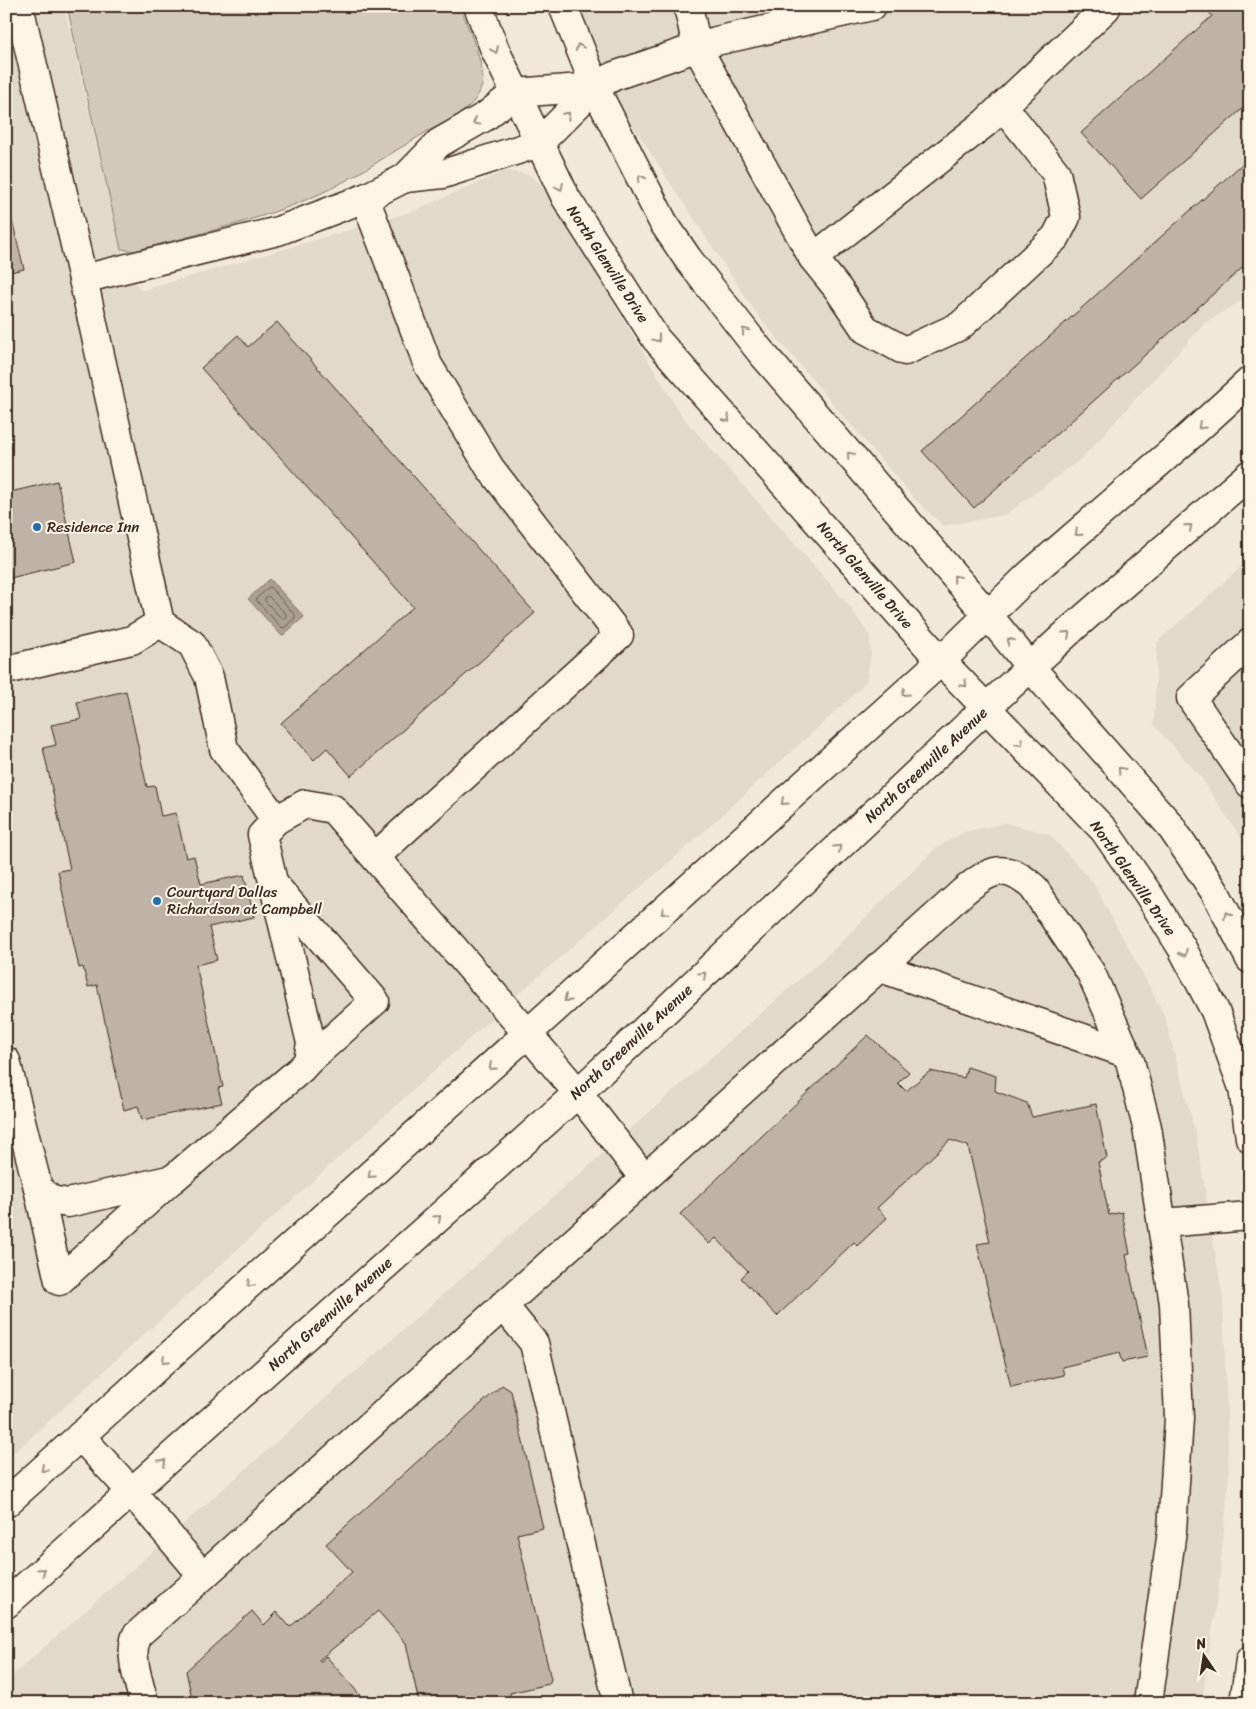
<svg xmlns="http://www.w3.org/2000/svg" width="1256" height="1709" font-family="Sriracha,sans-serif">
  <rect width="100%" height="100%" fill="#f0e9d9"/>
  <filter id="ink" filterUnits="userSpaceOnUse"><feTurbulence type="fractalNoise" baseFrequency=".02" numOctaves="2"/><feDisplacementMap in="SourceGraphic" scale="10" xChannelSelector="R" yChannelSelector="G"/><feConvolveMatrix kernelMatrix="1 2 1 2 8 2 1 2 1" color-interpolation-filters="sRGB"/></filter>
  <g filter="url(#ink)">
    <g fill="#e1d9c9">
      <path d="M 6,6 L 64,6 L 121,249 L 140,291 L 411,212 L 505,171 L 528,174 L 542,185 L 682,416 L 850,607 L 870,636 L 871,654 L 867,679 L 860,689 L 690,844 L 524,989 L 6,1460 Z"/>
      <path d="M 565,6 L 1250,6 L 1250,296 L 1206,322 L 1081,459 L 1005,515 L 943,526 L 912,496 L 758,316 L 633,126 Z"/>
      <path d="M 1250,559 L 1250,852 L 1200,776 L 1154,725 L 1157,642 Z"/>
      <path d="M 1005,823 L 1049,834 L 1092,881 L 1164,1014 L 1196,1136 L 1223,1299 L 1229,1476 L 1219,1582 L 1202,1703 L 6,1703 L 6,1681 L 835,948 L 936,848 L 964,832 Z"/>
    </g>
    <path fill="#d2c9ba" stroke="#867a6c" d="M 67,6 L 460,6 C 466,24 487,68 482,85 C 475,112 445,121 423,134 C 393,152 363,172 332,188 C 270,219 200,233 134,251 L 121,249 Z"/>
    <path fill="#aaa091" stroke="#7e7163" d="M 270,579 L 304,617 L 282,636 L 248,599 Z"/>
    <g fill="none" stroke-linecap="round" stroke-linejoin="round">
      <g stroke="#67594c" stroke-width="1">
        <path d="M 270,587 L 295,615 L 295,618 L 284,628 L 281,627 L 256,600 L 257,598 Z"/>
        <path d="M 268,596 L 286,614 L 285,619 L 282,619 L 265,601 L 265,599 Z"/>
      </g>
    </g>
    <g fill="#beb3a4" stroke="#3b2a1e">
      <path d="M 1205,6 L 1250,6 L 1250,102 L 1141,199 L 1081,133 L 1212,16 L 1204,7 Z"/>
      <path d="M 1250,157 L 1250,261 L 974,508 L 922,451 Z"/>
      <path d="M 6,176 L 10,176 L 14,191 L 6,193 Z"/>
      <path d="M 6,196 L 24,269 L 6,273 Z"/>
      <path d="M 277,322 L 535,613 L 351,776 L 327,748 L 314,760 L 281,723 L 413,607 L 201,368 L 238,335 L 248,347 Z"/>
      <path d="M 57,481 L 76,562 L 6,579 L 6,493 Z"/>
      <path d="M 126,691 L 147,787 L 155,786 L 161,816 L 176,813 L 186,858 L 194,856 L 201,884 L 244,875 L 254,917 L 209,927 L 217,960 L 196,965 L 223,1087 L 218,1088 L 222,1103 L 142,1120 L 138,1106 L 124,1110 L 97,985 L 88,987 L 83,967 L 79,968 L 58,871 L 70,869 L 43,748 L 56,745 L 51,725 L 81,719 L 77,702 Z"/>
      <path d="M 868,1035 L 909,1072 L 898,1083 L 906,1091 L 930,1071 L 964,1078 L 967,1067 L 996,1076 L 995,1091 L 1027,1103 L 1032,1117 L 1096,1104 L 1107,1158 L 1098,1162 L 1109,1215 L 1122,1212 L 1130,1254 L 1126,1255 L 1148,1357 L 1122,1362 L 1119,1353 L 1062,1367 L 1064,1375 L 1011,1387 L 977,1244 L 990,1242 L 968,1146 L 950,1140 L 877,1208 L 887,1218 L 857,1246 L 854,1242 L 777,1316 L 741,1278 L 748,1271 L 716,1238 L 709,1244 L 680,1214 Z"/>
      <path d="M 502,1385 L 511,1391 L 543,1528 L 517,1534 L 551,1679 L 549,1684 L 510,1693 L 512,1703 L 419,1703 L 406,1643 L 378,1611 L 319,1660 L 320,1662 L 326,1656 L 360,1695 L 351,1703 L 193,1703 L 186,1671 L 252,1611 L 264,1625 L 277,1612 L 290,1627 L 352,1572 L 326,1544 Z"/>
    </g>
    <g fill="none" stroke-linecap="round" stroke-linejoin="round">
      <defs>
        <g id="minor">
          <path d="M 19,6 L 83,279 L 160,623 L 192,644 L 209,677 L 224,749 L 276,820 L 305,804 L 333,809 L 528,1034"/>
          <path d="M 478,6 L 495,50 L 566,198 L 656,339 L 941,661 L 1104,830 L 1149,895 L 1182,948 L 1215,1011 L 1243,1088 L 1250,1138"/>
          <path d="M 563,6 L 600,98 L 663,222 L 688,259 L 760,351 L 988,615 L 1031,668 L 1169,824 L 1215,892 L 1250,959"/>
          <path d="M 688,6 L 697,47 L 813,258 L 985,123 L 1106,8 L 1106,6"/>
          <path d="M 405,178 L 443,174 L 539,143 L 595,87 L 614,76 L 716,41 L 872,6"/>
          <path d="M 365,198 L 428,365 L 490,468 L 619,635 L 375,857"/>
          <path d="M 813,258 L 838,289 L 865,329 L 905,351 L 960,326 L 1056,237 L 1066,217 L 1056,173 L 1003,106"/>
          <path d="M 83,279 L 278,231 L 365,198 L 405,178 L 439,143 L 486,116 L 515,93 L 595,87"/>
          <path d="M 1250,643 L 1191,698 L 1250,784"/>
          <path d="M 6,670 L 132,640 L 160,623"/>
          <path d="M 277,888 L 375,1001 L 308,1061"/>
          <path d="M 878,967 L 1126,1053"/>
          <path d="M 6,1061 L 38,1188 L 51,1200 L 68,1203 L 173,1179 L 301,1069 L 308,1061 L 311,1043 L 262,835 L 276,820"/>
          <path d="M 578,1093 L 644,1178"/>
          <path d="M 38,1188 L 59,1281 L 171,1180"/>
          <path d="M 1162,1223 L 1250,1216"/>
          <path d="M 503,1305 L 534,1343 L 618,1703"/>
          <path d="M 131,1491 L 203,1576 L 964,891 C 991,869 1005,862 1033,887 L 1091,973 L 1130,1061 L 1147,1127 L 1174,1304 L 1179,1418 L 1172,1531 L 1148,1703"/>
          <path d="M 144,1703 C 139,1681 129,1658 136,1636 L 203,1576"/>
          <path d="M 1244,1703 L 1250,1660"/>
        </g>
        <g id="major">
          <path d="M 528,1034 L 578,1093"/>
          <path d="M 80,1436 L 131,1491"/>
          <path d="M 6,1503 L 941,661 L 1029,575 L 1184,441 L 1250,381"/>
          <path d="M 6,1604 L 578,1093 L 986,708 L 1075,626 L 1250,474"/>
        </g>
      </defs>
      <use href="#minor" stroke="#3b2a1e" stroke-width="31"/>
      <use href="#major" stroke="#3b2a1e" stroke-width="31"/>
      <use href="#minor" stroke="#fcf5e5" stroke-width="28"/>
      <use href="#major" stroke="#fcf5e5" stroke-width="28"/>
    </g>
    <defs><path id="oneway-chevron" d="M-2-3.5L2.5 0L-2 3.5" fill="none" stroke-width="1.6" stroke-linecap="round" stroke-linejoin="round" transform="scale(1.25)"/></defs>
    <g stroke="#9c9082">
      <use href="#oneway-chevron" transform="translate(579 47) rotate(-112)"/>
      <use href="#oneway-chevron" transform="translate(495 50) rotate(67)"/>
      <use href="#oneway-chevron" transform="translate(567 115) rotate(-45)"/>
      <use href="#oneway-chevron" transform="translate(476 122) rotate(151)"/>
      <use href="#oneway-chevron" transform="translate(641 178) rotate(-117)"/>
      <use href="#oneway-chevron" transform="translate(560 187) rotate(65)"/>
      <use href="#oneway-chevron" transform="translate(745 331) rotate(-128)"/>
      <use href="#oneway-chevron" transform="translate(657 339) rotate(53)"/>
      <use href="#oneway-chevron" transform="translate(727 419) rotate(48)"/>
      <use href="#oneway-chevron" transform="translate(1201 426) rotate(137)"/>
      <use href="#oneway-chevron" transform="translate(850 455) rotate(-131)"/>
      <use href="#oneway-chevron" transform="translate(1189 527) rotate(-41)"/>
      <use href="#oneway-chevron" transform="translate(1078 533) rotate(139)"/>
      <use href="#oneway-chevron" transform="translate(956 578) rotate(-131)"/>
      <use href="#oneway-chevron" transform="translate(1067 634) rotate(-43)"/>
      <use href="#oneway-chevron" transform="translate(1010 641) rotate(-129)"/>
      <use href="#oneway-chevron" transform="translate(964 684) rotate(46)"/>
      <use href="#oneway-chevron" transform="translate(905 693) rotate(138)"/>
      <use href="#oneway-chevron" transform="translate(1020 743) rotate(46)"/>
      <use href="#oneway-chevron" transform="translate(1121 770) rotate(-131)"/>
      <use href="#oneway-chevron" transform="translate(784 802) rotate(138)"/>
      <use href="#oneway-chevron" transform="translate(838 848) rotate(-43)"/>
      <use href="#oneway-chevron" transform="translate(664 912) rotate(138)"/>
      <use href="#oneway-chevron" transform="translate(1227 915) rotate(-117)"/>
      <use href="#oneway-chevron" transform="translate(1184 953) rotate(62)"/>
      <use href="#oneway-chevron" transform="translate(703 975) rotate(-43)"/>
      <use href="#oneway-chevron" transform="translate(567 999) rotate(138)"/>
      <use href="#oneway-chevron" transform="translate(492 1067) rotate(138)"/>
      <use href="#oneway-chevron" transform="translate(371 1175) rotate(138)"/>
      <use href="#oneway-chevron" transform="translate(438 1218) rotate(-42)"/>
      <use href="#oneway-chevron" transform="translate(250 1284) rotate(138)"/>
      <use href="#oneway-chevron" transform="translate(165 1360) rotate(138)"/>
      <use href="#oneway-chevron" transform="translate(163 1462) rotate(-42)"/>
      <use href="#oneway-chevron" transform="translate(44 1469) rotate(138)"/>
      <use href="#oneway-chevron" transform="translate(42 1571) rotate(-42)"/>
    </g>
  </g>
  <g fill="#1f6fb2" stroke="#fcf5e5" stroke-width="2">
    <circle cx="37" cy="527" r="5"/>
    <circle cx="157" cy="901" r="5"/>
  </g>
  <g text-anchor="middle" stroke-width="4" stroke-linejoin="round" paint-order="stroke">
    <g font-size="15" fill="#3b2a1e" stroke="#fcf5e5">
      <text transform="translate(608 264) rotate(57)" y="5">North Glenville Drive</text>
      <text transform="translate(865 575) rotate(49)" y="5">North Glenville Drive</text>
      <text transform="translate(926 765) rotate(-43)" y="5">North Greenville Avenue</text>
      <text transform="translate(1133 878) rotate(55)" y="5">North Glenville Drive</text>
      <text transform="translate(631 1042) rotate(-43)" y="5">North Greenville Avenue</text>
      <text transform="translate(330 1314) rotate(-42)" y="5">North Greenville Avenue</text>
    </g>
    <g font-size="15" fill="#3b2a1e" stroke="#fcf5e5" text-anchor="start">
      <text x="47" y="532">Residence Inn</text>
      <text x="167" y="897">Courtyard Dallas<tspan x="167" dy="17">Richardson at Campbell</tspan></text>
    </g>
  </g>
  <rect width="1256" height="1709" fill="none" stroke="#fcf5e5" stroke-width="25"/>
  <rect x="12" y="12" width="1231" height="1684" fill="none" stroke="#3b2a1e" stroke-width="2" filter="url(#ink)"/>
  <g transform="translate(1204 1656) rotate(347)" stroke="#fcf5e5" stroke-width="4" paint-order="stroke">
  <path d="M0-4L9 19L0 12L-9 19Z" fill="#3b2a1e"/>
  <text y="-8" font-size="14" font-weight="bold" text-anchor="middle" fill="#3b2a1e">N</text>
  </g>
</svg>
